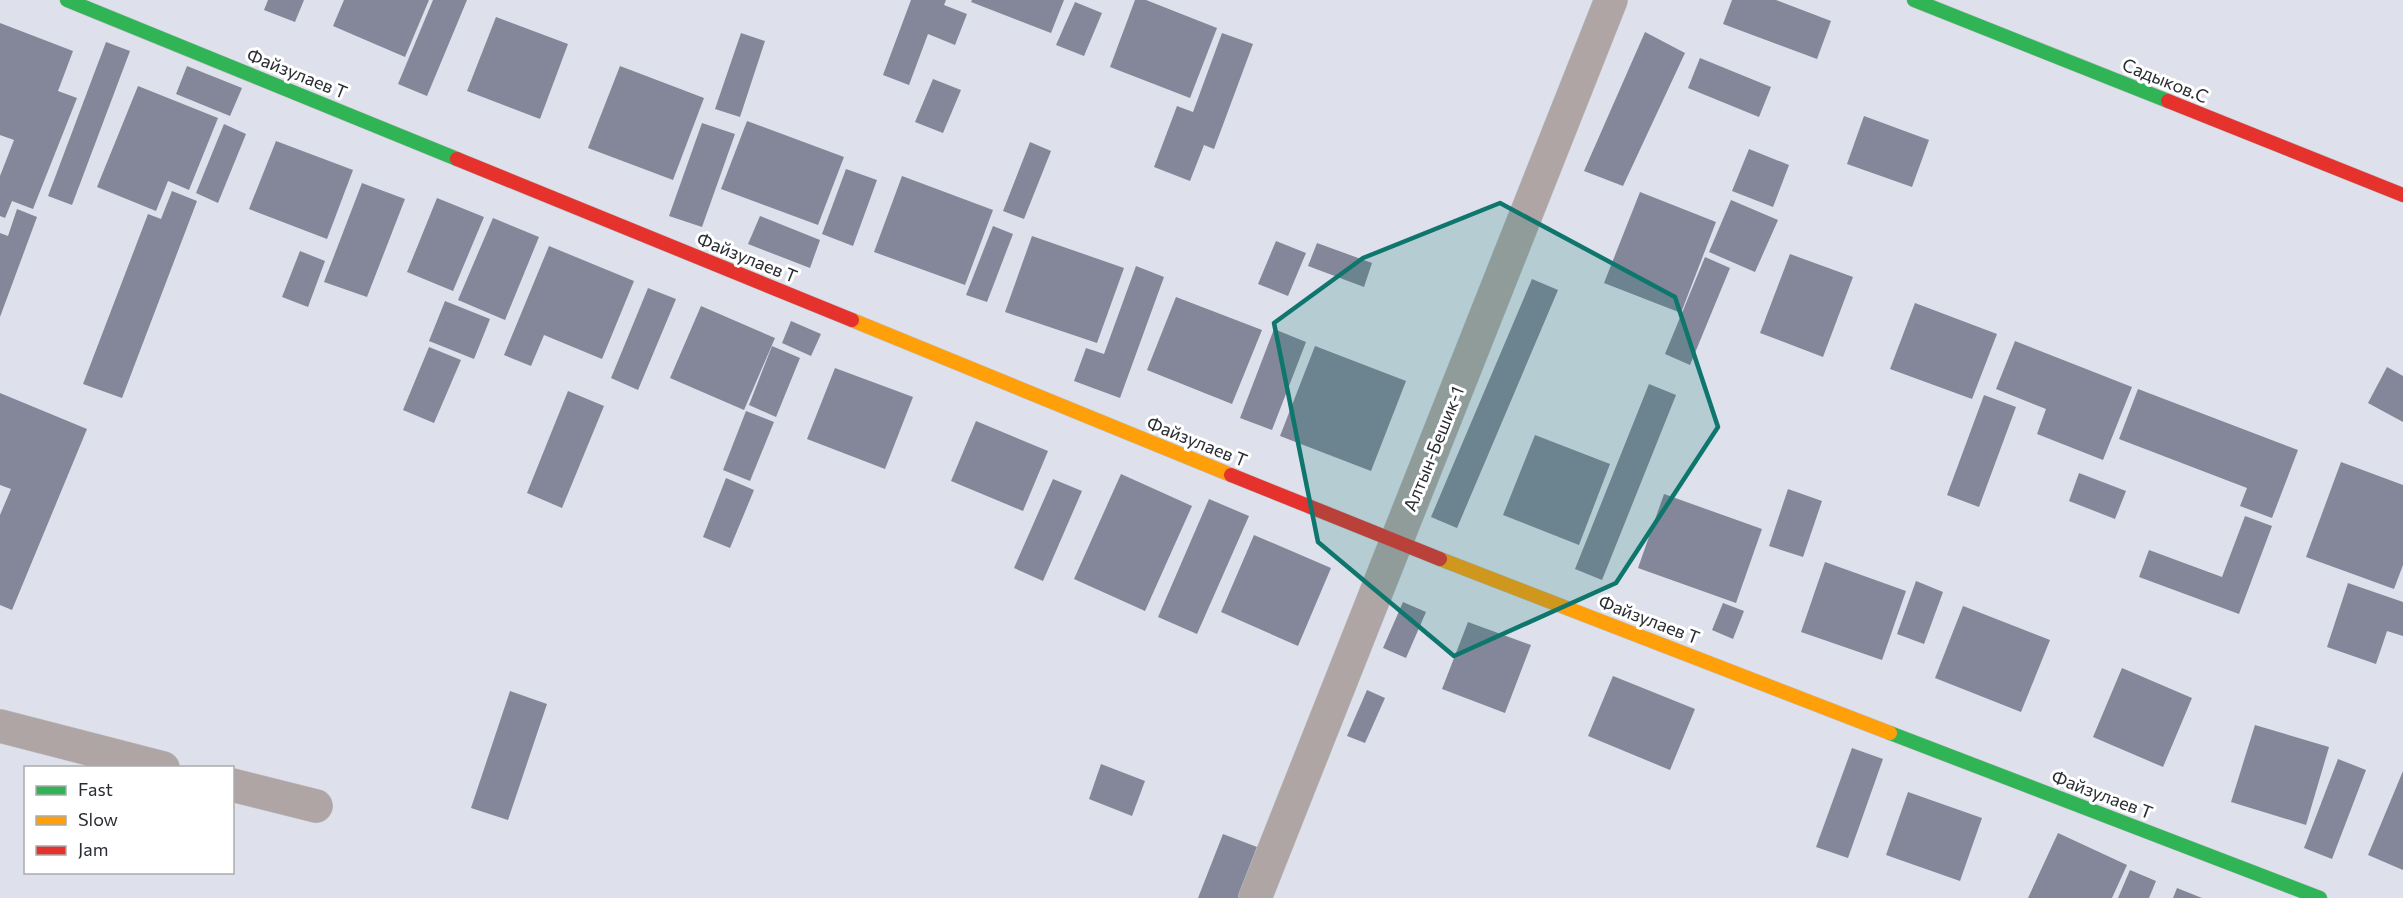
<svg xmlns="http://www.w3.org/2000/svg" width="2403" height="898" font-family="Commissioner,sans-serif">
  <rect width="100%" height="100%" fill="#dee1eb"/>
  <g fill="#848799">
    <path d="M 268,0 L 304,0 L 295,22 L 264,10 Z"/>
    <path d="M 344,0 L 429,0 L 405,57 L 333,26 Z"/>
    <path d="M 433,0 L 467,0 L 427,96 L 398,84 Z"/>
    <path d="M 911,0 L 946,0 L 944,5 L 967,14 L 955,45 L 928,34 L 909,85 L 883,75 Z"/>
    <path d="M 972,0 L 1064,0 L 1051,33 L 971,2 Z"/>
    <path d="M 1135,0 L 1146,0 L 1217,28 L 1190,98 L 1110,67 Z"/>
    <path d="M 1732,0 L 1776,0 L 1831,21 L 1817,59 L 1723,24 Z"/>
    <path d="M 1075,2 L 1102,13 L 1084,56 L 1056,45 Z"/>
    <path d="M 496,17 L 568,44 L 540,119 L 467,91 Z"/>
    <path d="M 0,23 L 73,51 L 58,91 L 77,98 L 33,209 L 12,201 L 5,218 L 0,216 L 0,176 L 14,140 L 0,135 Z"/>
    <path d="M 1645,32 L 1685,53 L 1623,186 L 1584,171 Z"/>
    <path d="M 741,33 L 765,41 L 740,117 L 715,109 Z"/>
    <path d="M 1222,33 L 1253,44 L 1214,149 L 1204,145 L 1190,181 L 1154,167 L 1177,106 L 1193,112 Z"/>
    <path d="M 106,42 L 130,51 L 72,205 L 48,196 Z"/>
    <path d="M 1700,58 L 1771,87 L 1759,117 L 1688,88 Z"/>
    <path d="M 187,66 L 242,88 L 230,116 L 176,94 Z"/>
    <path d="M 620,66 L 704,98 L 673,180 L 588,148 Z"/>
    <path d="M 933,79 L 961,90 L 943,133 L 915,122 Z"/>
    <path d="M 138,86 L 218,118 L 189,190 L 168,181 L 156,211 L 97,187 Z"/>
    <path d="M 1864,116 L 1929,140 L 1912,187 L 1847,164 Z"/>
    <path d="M 747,121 L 844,157 L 818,225 L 721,189 Z"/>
    <path d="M 702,123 L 735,134 L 702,227 L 669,216 Z"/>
    <path d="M 224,124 L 246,134 L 218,203 L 196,193 Z"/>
    <path d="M 276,141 L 353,170 L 327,239 L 249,209 Z"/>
    <path d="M 1030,142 L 1051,151 L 1024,219 L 1003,211 Z"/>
    <path d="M 1749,149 L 1789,165 L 1773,207 L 1732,191 Z"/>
    <path d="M 846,169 L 877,180 L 853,246 L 822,234 Z"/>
    <path d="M 902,176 L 993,210 L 965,285 L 874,252 Z"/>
    <path d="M 362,183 L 405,199 L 367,297 L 324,282 Z"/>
    <path d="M 172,191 L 197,201 L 122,398 L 83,384 L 148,214 L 161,219 Z"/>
    <path d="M 1640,192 L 1716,222 L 1681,313 L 1604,283 Z"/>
    <path d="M 437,198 L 484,217 L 453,291 L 407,272 Z"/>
    <path d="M 1731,200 L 1778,220 L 1755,272 L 1709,252 Z"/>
    <path d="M 17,209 L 37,217 L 0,317 L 0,233 L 8,236 Z"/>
    <path d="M 760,216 L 820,240 L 810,268 L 748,244 Z"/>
    <path d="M 493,218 L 539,237 L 505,320 L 458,300 Z"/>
    <path d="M 993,226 L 1013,234 L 987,302 L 966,295 Z"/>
    <path d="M 1032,236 L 1124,268 L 1097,343 L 1005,312 Z"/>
    <path d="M 1276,241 L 1306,253 L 1288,296 L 1258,284 Z"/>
    <path d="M 1317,243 L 1372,263 L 1364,287 L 1308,266 Z"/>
    <path d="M 549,246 L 634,281 L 602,359 L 544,335 L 531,366 L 504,355 Z"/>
    <path d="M 300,251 L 325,261 L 308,307 L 282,297 Z"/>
    <path d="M 1790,254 L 1853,277 L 1823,357 L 1760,333 Z"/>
    <path d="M 1705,257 L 1730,268 L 1690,365 L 1665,354 Z"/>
    <path d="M 1136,266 L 1164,277 L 1120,398 L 1074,381 L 1086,348 L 1104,354 Z"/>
    <path d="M 1532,279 L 1558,290 L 1457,528 L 1431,517 Z"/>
    <path d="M 648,288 L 676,299 L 638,390 L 611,378 Z"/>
    <path d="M 1176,297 L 1262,330 L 1232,404 L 1147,370 Z"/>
    <path d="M 445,301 L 490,319 L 474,359 L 429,341 Z"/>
    <path d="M 1915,303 L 1997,334 L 1972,399 L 1890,369 Z"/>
    <path d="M 701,306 L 775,338 L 744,410 L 670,378 Z"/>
    <path d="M 791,321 L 821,334 L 811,356 L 782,343 Z"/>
    <path d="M 1274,329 L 1306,342 L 1272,430 L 1240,418 Z"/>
    <path d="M 2015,341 L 2132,387 L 2103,460 L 2037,434 L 2046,409 L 1996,389 Z"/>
    <path d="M 772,346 L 800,358 L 776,417 L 749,405 Z"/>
    <path d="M 1315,346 L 1406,381 L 1371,471 L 1280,436 Z"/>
    <path d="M 429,347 L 461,360 L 434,423 L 403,410 Z"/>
    <path d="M 2387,367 L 2403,376 L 2403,422 L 2368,403 Z"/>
    <path d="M 835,368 L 913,397 L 885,469 L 807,439 Z"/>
    <path d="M 1649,384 L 1676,395 L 1602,580 L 1575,569 Z"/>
    <path d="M 2138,389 L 2298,450 L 2272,518 L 2240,506 L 2247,488 L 2119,439 Z"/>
    <path d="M 568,391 L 604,406 L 562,508 L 527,493 Z"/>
    <path d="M 0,393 L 87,429 L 12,610 L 0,605 L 0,515 L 11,489 L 0,485 Z"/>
    <path d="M 1984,395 L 2016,407 L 1979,507 L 1947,495 Z"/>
    <path d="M 746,411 L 774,422 L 750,481 L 723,470 Z"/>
    <path d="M 976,421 L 1048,451 L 1023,511 L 951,481 Z"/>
    <path d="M 1535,435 L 1610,464 L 1579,545 L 1503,515 Z"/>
    <path d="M 2341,462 L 2403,485 L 2403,565 L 2394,589 L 2306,557 Z"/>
    <path d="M 2079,473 L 2126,491 L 2115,519 L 2069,501 Z"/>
    <path d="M 1121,474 L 1192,506 L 1145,611 L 1074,579 Z"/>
    <path d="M 726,478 L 754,490 L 730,548 L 703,537 Z"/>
    <path d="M 1053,479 L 1082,491 L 1043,581 L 1014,568 Z"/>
    <path d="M 1788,489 L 1822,501 L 1803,557 L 1769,546 Z"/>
    <path d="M 1664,494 L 1762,529 L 1736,603 L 1638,568 Z"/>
    <path d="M 1209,499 L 1249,516 L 1197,634 L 1158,617 Z"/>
    <path d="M 2245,516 L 2272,526 L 2239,614 L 2139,577 L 2149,550 L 2222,577 Z"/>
    <path d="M 1254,535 L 1331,568 L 1298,646 L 1221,612 Z"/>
    <path d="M 1825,562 L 1906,591 L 1882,660 L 1801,632 Z"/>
    <path d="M 1916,581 L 1943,592 L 1924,644 L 1897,634 Z"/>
    <path d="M 2348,583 L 2403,602 L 2403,636 L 2387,631 L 2376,664 L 2327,647 Z"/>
    <path d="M 1403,602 L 1426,612 L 1406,658 L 1383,648 Z"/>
    <path d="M 1723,603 L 1744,611 L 1733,639 L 1712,630 Z"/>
    <path d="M 1963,606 L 2050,640 L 2021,712 L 1935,678 Z"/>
    <path d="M 1468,622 L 1531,645 L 1505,713 L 1442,689 Z"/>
    <path d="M 2122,668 L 2192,698 L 2163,767 L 2093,737 Z"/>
    <path d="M 1613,676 L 1695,709 L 1670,770 L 1588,736 Z"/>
    <path d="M 1367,690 L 1385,698 L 1365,743 L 1347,736 Z"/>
    <path d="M 510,691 L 547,704 L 508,820 L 471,808 Z"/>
    <path d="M 2255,725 L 2329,747 L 2306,825 L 2231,802 Z"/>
    <path d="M 1852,748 L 1883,759 L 1848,858 L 1816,847 Z"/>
    <path d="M 2338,759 L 2366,770 L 2332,859 L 2304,848 Z"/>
    <path d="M 1101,764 L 1145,781 L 1132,816 L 1089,799 Z"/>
    <path d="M 2403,771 L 2403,870 L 2368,855 Z"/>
    <path d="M 1908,792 L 1982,818 L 1960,881 L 1886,855 Z"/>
    <path d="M 2058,833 L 2127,865 L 2112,898 L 2028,898 Z"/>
    <path d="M 1223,834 L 1257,847 L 1238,898 L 1198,898 Z"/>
    <path d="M 2130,870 L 2156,881 L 2149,898 L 2118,898 Z"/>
    <path d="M 2177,888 L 2202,898 L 2173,898 Z"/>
  </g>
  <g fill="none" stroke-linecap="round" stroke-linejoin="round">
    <defs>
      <g id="street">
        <path d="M 0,726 L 163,768"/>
        <path d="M 232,785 L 316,806"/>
        <path d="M 1255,898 L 1611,0"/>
      </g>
      <g id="fast">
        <path d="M 67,0 L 457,159"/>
        <path d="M 1914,0 L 2168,101"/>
        <path d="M 1890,733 L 2320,898"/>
      </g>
      <g id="slow">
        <path d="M 852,320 L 1231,475"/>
        <path d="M 1440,559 L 1890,733"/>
      </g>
      <g id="jam">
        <path d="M 2168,101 L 2403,195"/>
        <path d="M 457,159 L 852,320"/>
        <path d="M 1231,475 L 1440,559"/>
      </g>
    </defs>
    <use href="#street" stroke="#bbbec5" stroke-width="34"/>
    <use href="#fast" stroke="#bbbec5" stroke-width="15"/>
    <use href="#slow" stroke="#bbbec5" stroke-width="15"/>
    <use href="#jam" stroke="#bbbec5" stroke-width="15"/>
    <use href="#street" stroke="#afa5a4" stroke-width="33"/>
    <use href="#fast" stroke="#30b455" stroke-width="14"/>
    <use href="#slow" stroke="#ff9f0a" stroke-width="14"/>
    <use href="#jam" stroke="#e5322d" stroke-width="14"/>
  </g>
  <path fill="#0f766e" fill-opacity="0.2" stroke="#0f766e" stroke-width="4.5" stroke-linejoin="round" d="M 1500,203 L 1675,297 L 1718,427 L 1616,583 L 1454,656 L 1318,542 L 1274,323 L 1363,258 Z"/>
  <g text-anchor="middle" stroke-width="6" stroke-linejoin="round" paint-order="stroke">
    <g font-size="18" fill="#292c32" stroke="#fff">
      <text transform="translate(297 74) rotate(22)" y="6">Файзулаев Т</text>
      <text transform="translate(2165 81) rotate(22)" y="6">Садыков.С</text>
      <text transform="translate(747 258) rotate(22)" y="6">Файзулаев Т</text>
      <text transform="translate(1197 442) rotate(22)" y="6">Файзулаев Т</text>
      <text transform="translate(1434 449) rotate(-68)" y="6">Алтын-Бешик-1</text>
      <text transform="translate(1649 620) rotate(21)" y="6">Файзулаев Т</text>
      <text transform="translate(2102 795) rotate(21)" y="6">Файзулаев Т</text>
    </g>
  </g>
  <rect x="24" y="766" width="210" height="108" fill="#ffffff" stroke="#a9abad" stroke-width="1.5"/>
  <rect x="36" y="786" width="30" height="9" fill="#30b455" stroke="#a9abad" stroke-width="1.5"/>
  <text x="78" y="796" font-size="18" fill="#292c32">Fast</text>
  <rect x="36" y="816" width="30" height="9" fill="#ff9f0a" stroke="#a9abad" stroke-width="1.5"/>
  <text x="78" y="826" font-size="18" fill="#292c32">Slow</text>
  <rect x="36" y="846" width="30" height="9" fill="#e5322d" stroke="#a9abad" stroke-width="1.5"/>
  <text x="78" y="856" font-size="18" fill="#292c32">Jam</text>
</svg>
